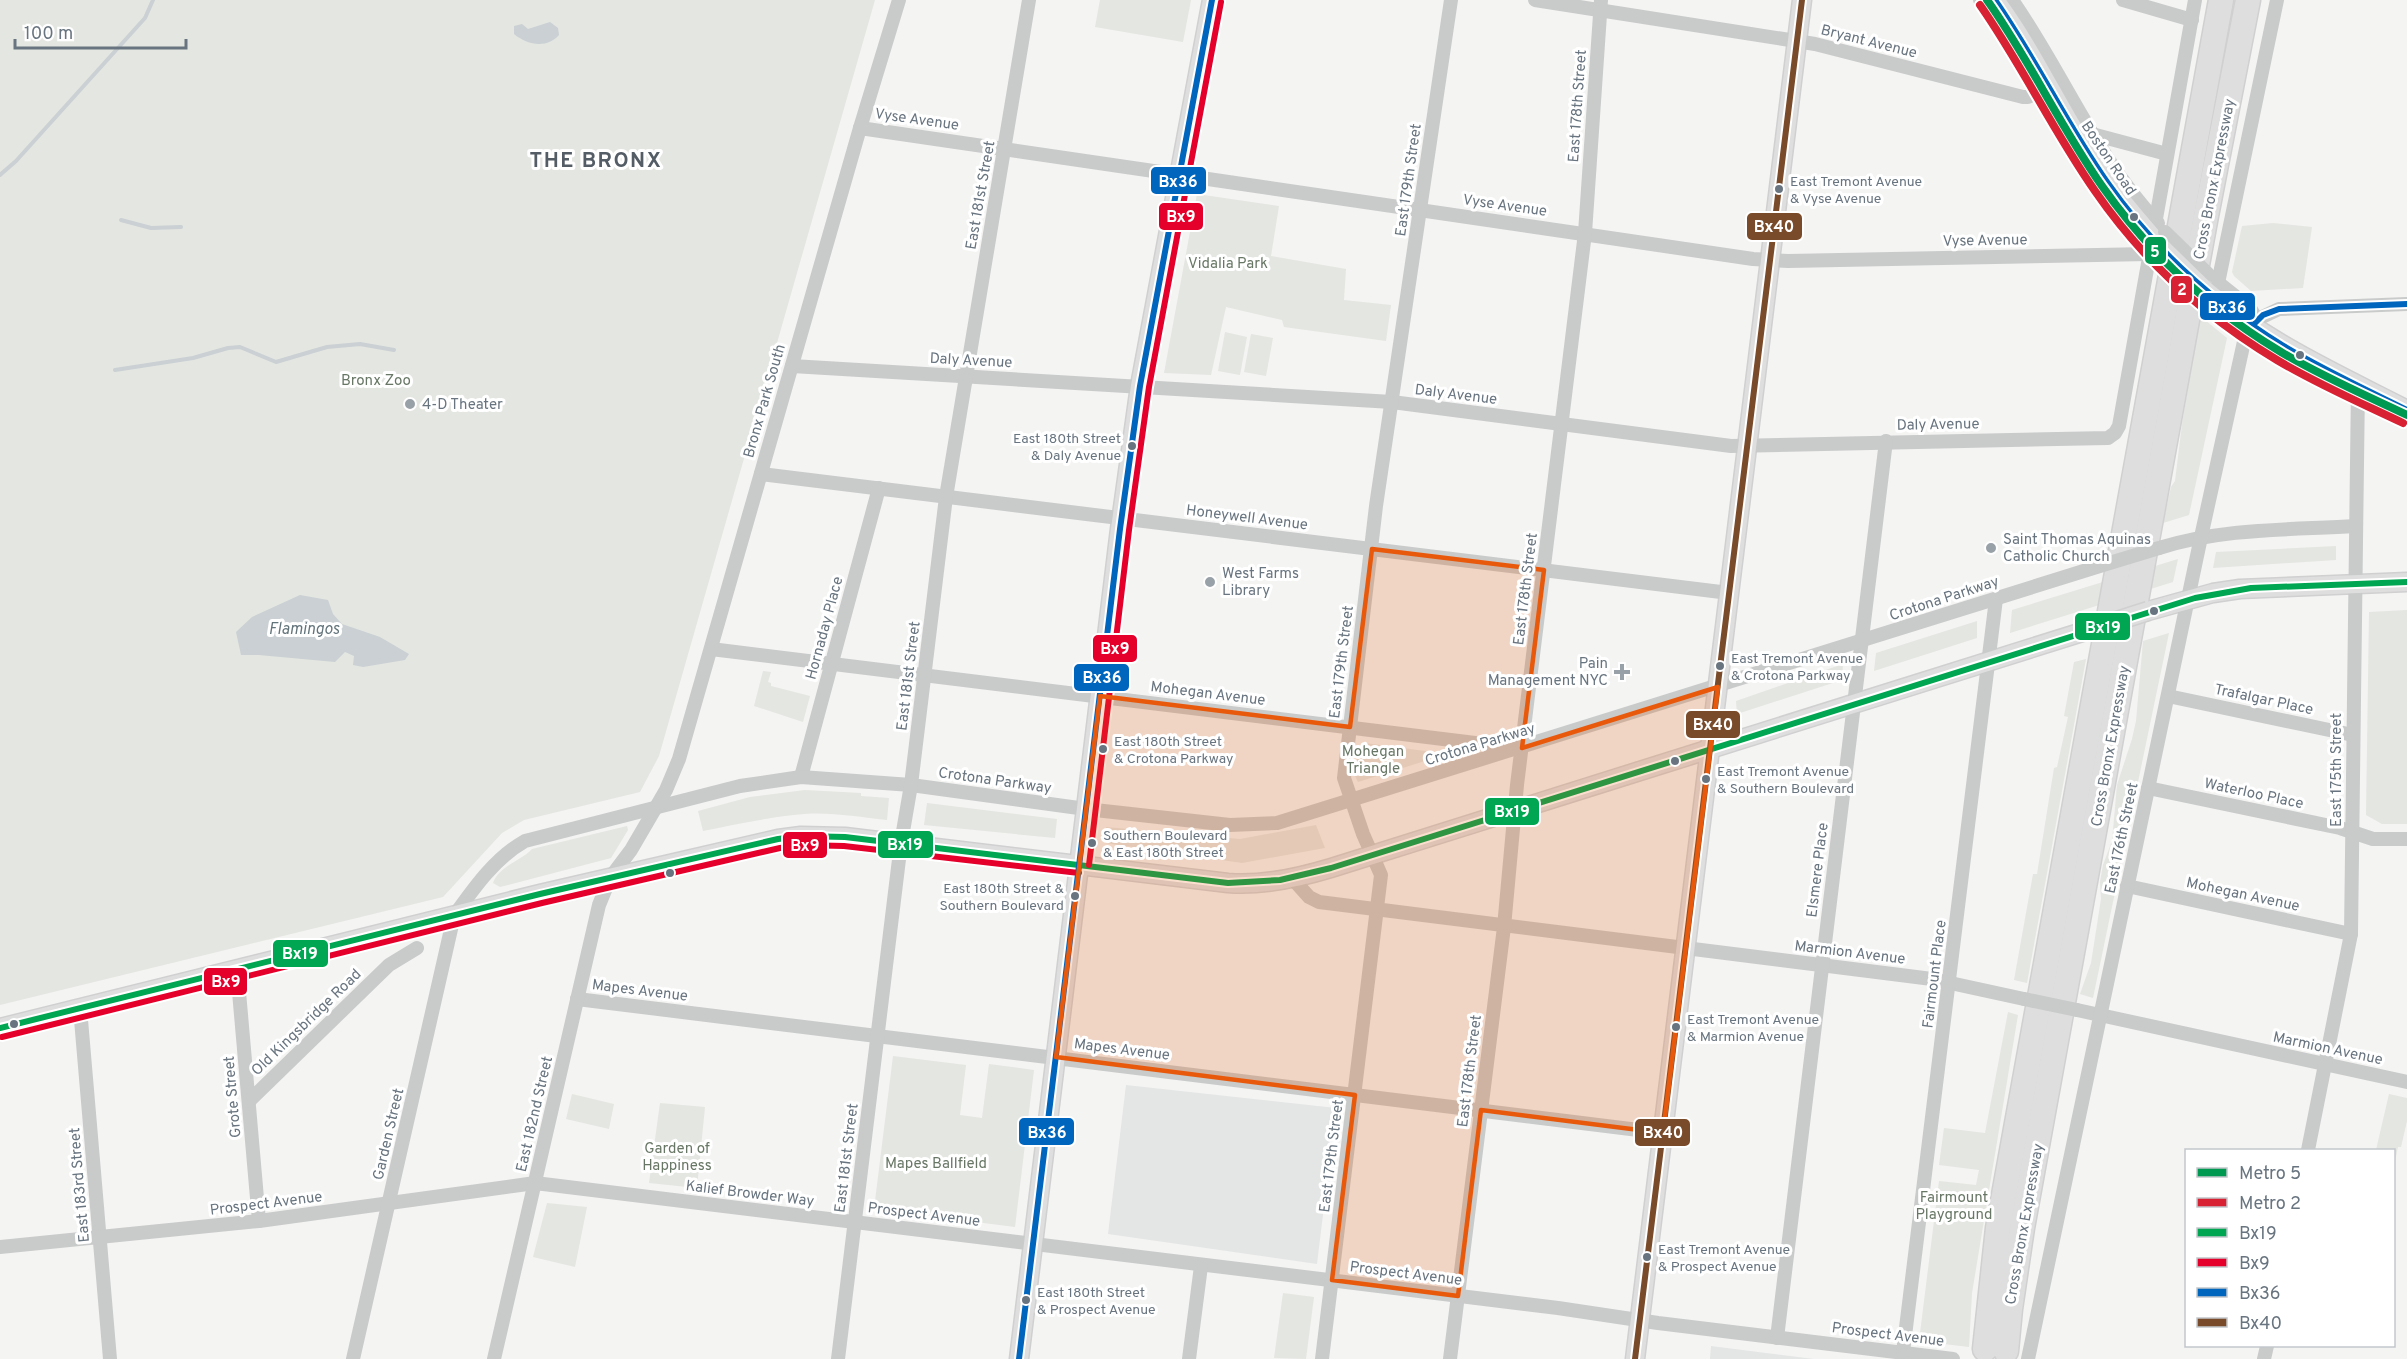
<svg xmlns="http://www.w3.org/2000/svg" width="2407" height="1359" font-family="Overpass,sans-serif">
  <rect width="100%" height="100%" fill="#f4f4f3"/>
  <g fill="#e4e5e5">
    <path d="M 1126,1085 L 1336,1108 L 1317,1264 L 1108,1234 Z"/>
    <path d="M 1711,1346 L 1814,1359 L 1710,1359 Z"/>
  </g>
  <g fill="#e4e6e1">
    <path d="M 0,0 L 875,0 L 659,756 L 640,792 L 524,820 L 502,833 L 443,897 L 0,1005 Z"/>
    <path d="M 1100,0 L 1191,0 L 1183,42 L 1095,27 Z"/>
    <path d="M 1197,194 L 1279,206 L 1271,256 L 1346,269 L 1344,300 L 1391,305 L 1386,341 L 1284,327 L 1282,320 L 1226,307 L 1211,375 L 1164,373 Z"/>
    <path d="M 2273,223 L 2312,227 L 2303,288 L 2251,291 L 2234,276 L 2232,272 L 2242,226 Z"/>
    <path d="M 2200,316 L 2227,338 L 2189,515 L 2163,523 L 2171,487 L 2175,481 L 2182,424 Z"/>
    <path d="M 1225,332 L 1247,337 L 1240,375 L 1218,371 Z"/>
    <path d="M 1251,334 L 1273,338 L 1266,376 L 1244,372 Z"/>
    <path d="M 2336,546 L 2336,560 L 2213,568 L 2216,552 Z"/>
    <path d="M 2178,559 L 2173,582 L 2010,633 L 2012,610 Z"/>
    <path d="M 2407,610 L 2407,824 L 2382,824 L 2366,815 L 2369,612 Z"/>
    <path d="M 1977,621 L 1977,638 L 1874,671 L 1876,653 Z"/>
    <path d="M 2169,633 L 2093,998 L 2080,994 L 2091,963 L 2101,899 L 2100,882 L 2103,865 L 2112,841 L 2117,785 L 2132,739 L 2136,721 L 2143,641 Z"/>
    <path d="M 2086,659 L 2027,983 L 2014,980 L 2033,874 L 2037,874 L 2054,768 L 2057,767 L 2068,717 L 2064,716 L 2074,662 Z"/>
    <path d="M 1843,664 L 1842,680 L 1737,714 L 1736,701 Z"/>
    <path d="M 763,671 L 771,672 L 768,682 L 771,683 L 771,686 L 810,696 L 803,722 L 754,706 Z"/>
    <path d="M 1365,743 L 1440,753 L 1441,756 L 1358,782 L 1355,776 L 1359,748 Z"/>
    <path d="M 805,790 L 861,793 L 861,796 L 889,798 L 887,820 C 859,817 831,812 804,814 C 770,817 737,824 703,831 L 698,811 L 750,797 Z"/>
    <path d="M 927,803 L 1057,819 L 1055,838 L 924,825 Z"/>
    <path d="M 1316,825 L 1325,848 L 1242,863 L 1105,843 L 1106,827 L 1240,839 Z"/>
    <path d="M 627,826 L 628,830 L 611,858 L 500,887 L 493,883 C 499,866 521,861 532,849 Z"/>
    <path d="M 2008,1012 L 2018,1015 L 1972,1293 L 1969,1347 L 1919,1341 L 1939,1181 L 1976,1185 L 1979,1170 L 1939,1165 L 1944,1128 L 1985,1133 Z"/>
    <path d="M 893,1056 L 966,1065 L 960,1115 L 982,1118 L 989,1064 L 1034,1070 L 1015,1227 L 874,1209 Z"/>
    <path d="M 572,1094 L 614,1104 L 609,1129 L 566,1119 Z"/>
    <path d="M 2389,1094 L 2407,1098 L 2407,1121 L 2401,1147 L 2398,1147 L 2395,1161 L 2394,1150 L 2376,1150 Z"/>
    <path d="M 660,1103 L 705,1107 L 697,1188 L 649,1183 Z"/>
    <path d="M 547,1203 L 587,1207 L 575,1267 L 533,1257 Z"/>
    <path d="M 1283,1293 L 1314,1297 L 1306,1359 L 1274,1358 Z"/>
  </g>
  <g fill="#cad0d3">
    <path d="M 550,22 L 558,28 L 559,35 C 547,49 527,45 514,34 L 514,26 L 522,24 L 528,29 Z"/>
    <path d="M 300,595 L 328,600 L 333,614 L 342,624 L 380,637 L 409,654 L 405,660 L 363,667 L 353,665 L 354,656 L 345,652 L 335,662 L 259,655 L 241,655 L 236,632 L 252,617 Z"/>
  </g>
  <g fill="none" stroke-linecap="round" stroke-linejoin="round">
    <g stroke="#cad0d3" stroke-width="4">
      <path d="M 0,175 L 16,161 L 145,18 L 153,0"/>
      <path d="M 121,220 L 151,228 L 181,227"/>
      <path d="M 115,370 L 193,358 L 228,348 L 240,347 L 276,362 L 327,347 L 360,344 L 394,350"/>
    </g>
    <defs>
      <g id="secondary">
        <path d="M 1995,0 C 2032,49 2057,106 2091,158 C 2112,191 2137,219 2162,248"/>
        <path d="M 2205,290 C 2265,342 2337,374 2407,410"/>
        <path d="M 2148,611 L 2213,593 L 2240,589 L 2407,582"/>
        <path d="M 0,1028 L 540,894 L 778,839 L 801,836 L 845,837 L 1228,883 C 1263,886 1298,878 1331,868 L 2092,629"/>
        <path d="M 1019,1359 L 1120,529 L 1140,386 L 1212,0"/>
        <path d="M 1635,1359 L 1802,0"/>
      </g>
      <g id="highway">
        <path d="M 1985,1349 L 1998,1228 L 2221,0"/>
        <path d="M 2006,1351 L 2010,1309 L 2022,1228 L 2205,221 L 2248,0"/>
      </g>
    </defs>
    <use href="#secondary" stroke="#d0d0d1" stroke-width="21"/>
    <use href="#highway" stroke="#d0d0d0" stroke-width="27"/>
    <g stroke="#c9caca" stroke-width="14">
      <path d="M 1535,0 L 1815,44 L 2023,97 L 2028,97 L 2049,87"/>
      <path d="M 1980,0 C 2003,29 2021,62 2039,94 C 2057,126 2062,149 2096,169"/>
      <path d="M 2012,0 C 2063,73 2096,158 2158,223"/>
      <path d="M 2123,0 L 2192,20"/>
      <path d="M 860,128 L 1753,259 L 1788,261 L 2149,254"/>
      <path d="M 2092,134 L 2167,154"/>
      <path d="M 2211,277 L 2250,308 L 2257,320"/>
      <path d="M 2218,283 L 2277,0"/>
      <path d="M 792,366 L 1392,402 L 1731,446 L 2108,438 L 2115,433 L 2119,426 L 2195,0"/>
      <path d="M 761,474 L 1729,593"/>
      <path d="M 2159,548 C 2223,528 2289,530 2355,526"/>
      <path d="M 711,649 L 1516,748"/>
      <path d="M 2168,696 L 2353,735"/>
      <path d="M 801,777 L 879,488"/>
      <path d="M 2148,788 L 2340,828 L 2373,839 L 2407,839"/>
      <path d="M 1292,878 L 1309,897 L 1319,902 L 1932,979 L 2024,999"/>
      <path d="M 2127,886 L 2351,934"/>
      <path d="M 237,969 L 259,1221"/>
      <path d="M 577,999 L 1663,1133"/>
      <path d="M 80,1008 L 110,1359"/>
      <path d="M 2077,1010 L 2407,1082"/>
      <path d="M 249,1101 L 389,965 L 417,948"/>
      <path d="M 2308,1150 L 2351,934 L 2358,385"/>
      <path d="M 0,1247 L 259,1221 L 535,1183 L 1558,1308 L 1658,1323 L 1953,1359"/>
      <path d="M 1777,1338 L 1886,441"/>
      <path d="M 1903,1352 L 1996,599"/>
      <path d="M 353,1359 L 454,916 C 474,888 495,858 525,841 L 740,786 L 801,777 L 911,785 L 1086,809 L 1230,825 L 1277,823 L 2103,565"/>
      <path d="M 494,1359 L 599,905 L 610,878 L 631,850 L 666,790 L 679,759 L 860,128 L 899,0"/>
      <path d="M 838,1359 L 901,843 L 911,785 L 946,497 L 1029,0"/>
      <path d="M 1189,1359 L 1201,1266"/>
      <path d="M 1322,1359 L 1381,875 L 1363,834 L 1344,778 L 1376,506 L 1451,0"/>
      <path d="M 1450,1359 L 1504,927 L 1517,785 L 1585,233 L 1601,0"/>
      <path d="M 2028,1359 L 2201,537 L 2245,337 L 2260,318 L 2279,309 L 2407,304"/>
      <path d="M 2264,1359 L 2267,1346"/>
    </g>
    <use href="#secondary" stroke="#dededf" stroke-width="18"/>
    <use href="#highway" stroke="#dededf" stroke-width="24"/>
    <defs>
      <g id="secondary-bridge">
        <path d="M 2162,248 L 2205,290"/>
        <path d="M 2092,629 L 2148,611"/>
      </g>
    </defs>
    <use href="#secondary-bridge" stroke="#d0d0d1" stroke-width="21" stroke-linecap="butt"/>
    <g stroke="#c9caca" stroke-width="14">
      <path d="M 2165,232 L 2208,274"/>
      <path d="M 2160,264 L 2203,302"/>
      <path d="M 2103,565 L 2159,548"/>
      <path d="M 2024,999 L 2077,1010"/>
    </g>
    <use href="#secondary-bridge" stroke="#dededf" stroke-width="18"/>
    <defs>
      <path id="bus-1" d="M 0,1028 L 540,894 L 778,839 L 801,836 L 845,837 L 1228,883 L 1280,880 L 1331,868 L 2195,598 L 2251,588 L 2407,582"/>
      <g id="bus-2">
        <path d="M 1089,865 L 1129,530 L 1149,387 L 1221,2"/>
        <path d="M 2,1037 L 542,903 L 780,848 L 801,845 L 844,846 L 1079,873"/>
      </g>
      <g id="bus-3">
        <path d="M 1995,0 C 2036,59 2066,123 2107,182 C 2153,248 2214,303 2282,345 C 2322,369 2365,389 2407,410"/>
        <path d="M 2252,326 L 2263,315 L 2279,309 L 2407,304"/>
        <path d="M 1019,1359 L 1120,529 L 1140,386 L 1212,0"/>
      </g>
      <path id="bus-4" d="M 1635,1359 L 1802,0"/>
    </defs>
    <use href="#bus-1" stroke="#fff" stroke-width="10"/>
    <use href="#bus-2" stroke="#fff" stroke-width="10"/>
    <use href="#bus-3" stroke="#fff" stroke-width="10"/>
    <use href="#bus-4" stroke="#fff" stroke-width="10"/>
    <use href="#bus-1" stroke="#00a651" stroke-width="6"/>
    <use href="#bus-2" stroke="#e4002b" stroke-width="6"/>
    <use href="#bus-3" stroke="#0065bd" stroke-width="6"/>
    <use href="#bus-4" stroke="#7a4b2a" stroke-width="6"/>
    <defs>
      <path id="metro-1" d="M 1987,0 C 2029,59 2060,126 2102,186 C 2149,253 2211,310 2281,352 C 2321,376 2365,395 2407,415"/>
      <path id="metro-2" d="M 1980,5 C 2022,65 2053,131 2095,191 C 2142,259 2205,317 2277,360 C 2317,384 2361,403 2403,423"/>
    </defs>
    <use href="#metro-1" stroke="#fff" stroke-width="12"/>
    <use href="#metro-2" stroke="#fff" stroke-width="12"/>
    <use href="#metro-1" stroke="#009952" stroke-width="8"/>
    <use href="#metro-2" stroke="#d82233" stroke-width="8"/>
  </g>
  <path fill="#e8590c" fill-opacity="0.2" stroke="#e8590c" stroke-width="4.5" stroke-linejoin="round" d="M 1372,549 L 1544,570 L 1522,748 L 1718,687 L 1663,1133 L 1481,1110 L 1458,1296 L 1332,1280 L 1355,1095 L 1056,1057 L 1100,696 L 1350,727 Z"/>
  <g fill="#68747f" stroke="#fff" stroke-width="2">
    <circle cx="1779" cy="189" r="5"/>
    <circle cx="2134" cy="217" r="5"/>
    <circle cx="2300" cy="355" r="5"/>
    <circle cx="1132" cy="446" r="5"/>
    <circle cx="2154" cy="611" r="5"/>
    <circle cx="1720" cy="666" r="5"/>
    <circle cx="1103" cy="749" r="5"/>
    <circle cx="1675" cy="761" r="5"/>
    <circle cx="1706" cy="779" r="5"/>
    <circle cx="1092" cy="843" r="5"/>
    <circle cx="670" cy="873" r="5"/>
    <circle cx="1075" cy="896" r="5"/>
    <circle cx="14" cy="1024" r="5"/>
    <circle cx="1676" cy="1027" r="5"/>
    <circle cx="1647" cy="1257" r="5"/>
    <circle cx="1026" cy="1300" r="5"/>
  </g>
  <g fill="#99a1a8" stroke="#fff" stroke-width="2">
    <circle cx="410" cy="404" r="6"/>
    <circle cx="1991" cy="548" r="6"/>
    <circle cx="1210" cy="582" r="6"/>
    <path d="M1619 663h6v6h6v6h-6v6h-6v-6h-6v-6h6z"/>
  </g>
  <g text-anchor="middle" stroke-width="6" stroke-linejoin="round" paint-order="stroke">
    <g font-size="14" fill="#68747f" stroke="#fff" text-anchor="start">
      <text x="1790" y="186">East Tremont Avenue<tspan x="1790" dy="17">&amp; Vyse Avenue</tspan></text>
      <text x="1121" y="443" text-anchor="end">East 180th Street<tspan x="1121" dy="17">&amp; Daly Avenue</tspan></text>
      <text x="1731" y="663">East Tremont Avenue<tspan x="1731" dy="17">&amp; Crotona Parkway</tspan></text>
      <text x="1114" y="746">East 180th Street<tspan x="1114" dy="17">&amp; Crotona Parkway</tspan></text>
      <text x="1717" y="776">East Tremont Avenue<tspan x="1717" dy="17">&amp; Southern Boulevard</tspan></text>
      <text x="1103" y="840">Southern Boulevard<tspan x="1103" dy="17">&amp; East 180th Street</tspan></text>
      <text x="1064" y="893" text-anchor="end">East 180th Street &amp;<tspan x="1064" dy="17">Southern Boulevard</tspan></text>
      <text x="1687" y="1024">East Tremont Avenue<tspan x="1687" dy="17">&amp; Marmion Avenue</tspan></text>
      <text x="1658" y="1254">East Tremont Avenue<tspan x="1658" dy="17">&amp; Prospect Avenue</tspan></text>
      <text x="1037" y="1297">East 180th Street<tspan x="1037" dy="17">&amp; Prospect Avenue</tspan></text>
    </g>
    <g font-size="15" fill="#68747f" stroke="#fff">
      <text transform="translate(1869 41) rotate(14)" y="5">Bryant Avenue</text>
      <text transform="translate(1577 106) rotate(-86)" y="5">East 178th Street</text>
      <text transform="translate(917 119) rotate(8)" y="5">Vyse Avenue</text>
      <text transform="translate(2109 158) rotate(56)" y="5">Boston Road</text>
      <text transform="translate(2214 179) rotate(-79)" y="5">Cross Bronx Expressway</text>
      <text transform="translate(1408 180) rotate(-82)" y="5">East 179th Street</text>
      <text transform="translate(980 195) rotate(-80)" y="5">East 181st Street</text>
      <text transform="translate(1505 205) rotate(8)" y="5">Vyse Avenue</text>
      <text transform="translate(1985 240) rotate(-1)" y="5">Vyse Avenue</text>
      <text transform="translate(971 360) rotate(3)" y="5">Daly Avenue</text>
      <text transform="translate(1456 394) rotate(7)" y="5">Daly Avenue</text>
      <text transform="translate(764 401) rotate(-74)" y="5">Bronx Park South</text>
      <text transform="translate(1938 424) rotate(-1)" y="5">Daly Avenue</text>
      <text transform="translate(1247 517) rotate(7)" y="5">Honeywell Avenue</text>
      <text transform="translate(1525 589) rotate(-83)" y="5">East 178th Street</text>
      <text transform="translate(1944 598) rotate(-18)" y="5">Crotona Parkway</text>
      <text transform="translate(824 628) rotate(-75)" y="5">Hornaday Place</text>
      <text transform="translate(1341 662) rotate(-83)" y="5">East 179th Street</text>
      <text transform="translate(908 676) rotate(-83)" y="5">East 181st Street</text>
      <text transform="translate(1208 693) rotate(7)" y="5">Mohegan Avenue</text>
      <text transform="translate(2264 699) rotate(12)" y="5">Trafalgar Place</text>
      <text transform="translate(1480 744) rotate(-17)" y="5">Crotona Parkway</text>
      <text transform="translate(2110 746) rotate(-80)" y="5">Cross Bronx Expressway</text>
      <text transform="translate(2336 770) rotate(-90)" y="5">East 175th Street</text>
      <text transform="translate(995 780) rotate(8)" y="5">Crotona Parkway</text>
      <text transform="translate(2254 793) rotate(12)" y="5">Waterloo Place</text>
      <text transform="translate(2121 838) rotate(-78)" y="5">East 176th Street</text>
      <text transform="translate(1817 870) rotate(-83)" y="5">Elsmere Place</text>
      <text transform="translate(2243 894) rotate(12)" y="5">Mohegan Avenue</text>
      <text transform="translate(1850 952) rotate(7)" y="5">Marmion Avenue</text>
      <text transform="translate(1934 974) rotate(-83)" y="5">Fairmount Place</text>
      <text transform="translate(640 990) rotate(7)" y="5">Mapes Avenue</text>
      <text transform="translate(306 1022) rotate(-44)" y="5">Old Kingsbridge Road</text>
      <text transform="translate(2328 1048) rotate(12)" y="5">Marmion Avenue</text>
      <text transform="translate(1122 1049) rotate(7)" y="5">Mapes Avenue</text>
      <text transform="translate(1469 1071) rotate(-83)" y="5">East 178th Street</text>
      <text transform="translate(232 1097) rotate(-95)" y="5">Grote Street</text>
      <text transform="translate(534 1114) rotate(-77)" y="5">East 182nd Street</text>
      <text transform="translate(388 1134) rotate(-77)" y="5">Garden Street</text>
      <text transform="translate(1331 1156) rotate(-83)" y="5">East 179th Street</text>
      <text transform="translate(846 1158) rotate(-83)" y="5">East 181st Street</text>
      <text transform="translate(79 1185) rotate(-95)" y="5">East 183rd Street</text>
      <text transform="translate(750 1193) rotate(7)" y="5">Kalief Browder Way</text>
      <text transform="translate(266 1203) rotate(-7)" y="5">Prospect Avenue</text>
      <text transform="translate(924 1214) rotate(7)" y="5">Prospect Avenue</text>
      <text transform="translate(2024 1224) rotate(-80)" y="5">Cross Bronx Expressway</text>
      <text transform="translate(1406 1273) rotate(7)" y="5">Prospect Avenue</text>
      <text transform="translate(1888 1334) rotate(7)" y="5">Prospect Avenue</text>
    </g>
    <g font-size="15" fill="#687765" stroke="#fff">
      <text x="1228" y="268">Vidalia Park</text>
      <text x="376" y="385">Bronx Zoo</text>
      <text x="1373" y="756">Mohegan<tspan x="1373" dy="17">Triangle</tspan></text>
      <text x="677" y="1153">Garden of<tspan x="677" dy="17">Happiness</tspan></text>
      <text x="936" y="1168">Mapes Ballfield</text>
      <text x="1954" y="1202">Fairmount<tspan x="1954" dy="17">Playground</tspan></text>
    </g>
    <g font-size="15" fill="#68747f" stroke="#fff" text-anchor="start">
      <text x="422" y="409">4-D Theater</text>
      <text x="2003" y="544">Saint Thomas Aquinas<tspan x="2003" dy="17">Catholic Church</tspan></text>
      <text x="1222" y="578">West Farms<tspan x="1222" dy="17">Library</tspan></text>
      <text x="1608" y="668" text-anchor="end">Pain<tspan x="1608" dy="17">Management NYC</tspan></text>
    </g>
    <g font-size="16" font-style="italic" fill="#63747b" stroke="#fff">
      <text x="304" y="634">Flamingos</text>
    </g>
    <g font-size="21" font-weight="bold" letter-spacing="1.5" fill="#545d65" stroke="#fff">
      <text x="596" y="167">THE BRONX</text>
    </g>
  </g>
  <g stroke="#fff" stroke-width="2">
    <rect x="1150" y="166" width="57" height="29" rx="6" fill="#0065bd"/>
    <rect x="1158" y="202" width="46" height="29" rx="6" fill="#e4002b"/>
    <rect x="1746" y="212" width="57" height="29" rx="6" fill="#7a4b2a"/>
    <rect x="2144" y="236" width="23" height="29" rx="6" fill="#009952"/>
    <rect x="2170" y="275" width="23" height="29" rx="6" fill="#d82233"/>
    <rect x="2199" y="292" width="57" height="29" rx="6" fill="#0065bd"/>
    <rect x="2074" y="612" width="57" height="29" rx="6" fill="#00a651"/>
    <rect x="1092" y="634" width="46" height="29" rx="6" fill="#e4002b"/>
    <rect x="1073" y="663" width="57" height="29" rx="6" fill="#0065bd"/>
    <rect x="1685" y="710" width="56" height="29" rx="6" fill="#7a4b2a"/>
    <rect x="1484" y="797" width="56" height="29" rx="6" fill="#00a651"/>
    <rect x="877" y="830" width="57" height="29" rx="6" fill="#00a651"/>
    <rect x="782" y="831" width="46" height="28" rx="6" fill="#e4002b"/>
    <rect x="272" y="939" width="57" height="29" rx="6" fill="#00a651"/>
    <rect x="203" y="967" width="45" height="29" rx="6" fill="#e4002b"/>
    <rect x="1018" y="1117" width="57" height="29" rx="6" fill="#0065bd"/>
    <rect x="1634" y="1118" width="57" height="29" rx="6" fill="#7a4b2a"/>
  </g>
  <g font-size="16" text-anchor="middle" font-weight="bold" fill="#fff">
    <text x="1178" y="187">Bx36</text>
    <text x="1181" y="222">Bx9</text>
    <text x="1774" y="232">Bx40</text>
    <text x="2155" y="257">5</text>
    <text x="2182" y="295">2</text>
    <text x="2227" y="313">Bx36</text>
    <text x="2103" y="633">Bx19</text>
    <text x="1115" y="654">Bx9</text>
    <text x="1102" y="683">Bx36</text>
    <text x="1713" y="730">Bx40</text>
    <text x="1512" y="817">Bx19</text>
    <text x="905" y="850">Bx19</text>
    <text x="805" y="851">Bx9</text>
    <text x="300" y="959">Bx19</text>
    <text x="226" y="987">Bx9</text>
    <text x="1047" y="1138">Bx36</text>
    <text x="1663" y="1138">Bx40</text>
  </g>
  <rect x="2185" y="1149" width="210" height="198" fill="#ffffff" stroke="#c3c7cc" stroke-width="1.5"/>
  <rect x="2197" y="1168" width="30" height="9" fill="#009952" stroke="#c3c7cc" stroke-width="1.5"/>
  <text x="2239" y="1179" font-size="18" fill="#68747f">Metro 5</text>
  <rect x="2197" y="1198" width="30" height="9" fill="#d82233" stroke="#c3c7cc" stroke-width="1.5"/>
  <text x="2239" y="1209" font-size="18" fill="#68747f">Metro 2</text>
  <rect x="2197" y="1228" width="30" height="9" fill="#00a651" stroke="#c3c7cc" stroke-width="1.5"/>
  <text x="2239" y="1239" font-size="18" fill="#68747f">Bx19</text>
  <rect x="2197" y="1258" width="30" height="9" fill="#e4002b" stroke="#c3c7cc" stroke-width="1.5"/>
  <text x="2239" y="1269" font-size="18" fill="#68747f">Bx9</text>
  <rect x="2197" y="1288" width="30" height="9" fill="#0065bd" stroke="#c3c7cc" stroke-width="1.5"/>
  <text x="2239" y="1299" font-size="18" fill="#68747f">Bx36</text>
  <rect x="2197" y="1318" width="30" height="9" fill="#7a4b2a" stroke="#c3c7cc" stroke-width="1.5"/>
  <text x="2239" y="1329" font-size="18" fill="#68747f">Bx40</text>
  <path d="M15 39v9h171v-9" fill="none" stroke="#68747f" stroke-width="3"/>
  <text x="24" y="39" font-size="18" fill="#68747f" stroke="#ffffff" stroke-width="4.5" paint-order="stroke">100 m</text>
</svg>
